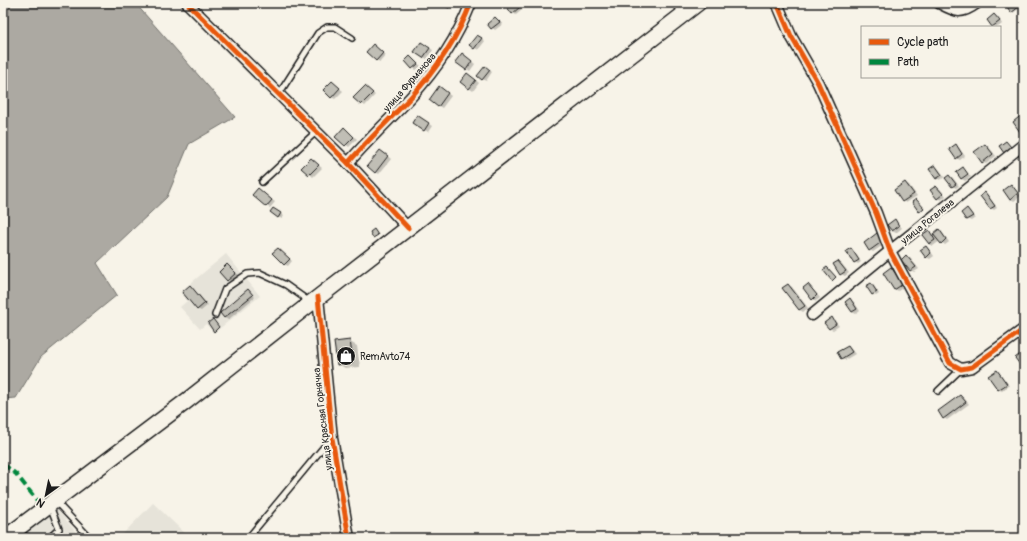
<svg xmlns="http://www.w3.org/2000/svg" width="1027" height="541" font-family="Pangolin,sans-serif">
  <rect width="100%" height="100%" fill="#f7f3e8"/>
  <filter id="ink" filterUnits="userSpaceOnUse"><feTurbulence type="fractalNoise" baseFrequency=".025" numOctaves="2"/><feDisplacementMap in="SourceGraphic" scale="8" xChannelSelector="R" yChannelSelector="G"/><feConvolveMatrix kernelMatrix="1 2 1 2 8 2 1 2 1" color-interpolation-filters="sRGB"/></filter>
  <g filter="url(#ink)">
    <g fill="#e6e3d9">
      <path d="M 226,254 L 260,296 L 214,333 L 206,324 L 200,329 L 180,307 L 187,301 L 180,292 Z"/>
      <path d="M 153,503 L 190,538 L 119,538 Z"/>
      <path d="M 55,507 L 81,538 L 19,538 Z"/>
    </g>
    <path fill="#aca9a2" stroke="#72716c" d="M 3,3 L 135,3 L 235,117 L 189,144 L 167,197 L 97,263 L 117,295 L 41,357 L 16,398 L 3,399 Z"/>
    <g fill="#0003">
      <path d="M 441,3 L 455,3 L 453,9 Z"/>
      <path d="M 511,3 L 518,3 L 523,9 L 516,15 L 513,13 Z"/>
      <path d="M 1010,3 L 1024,3 L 1024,5 L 1013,13 L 1007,6 Z"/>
      <path d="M 994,15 L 998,17 L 1002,24 L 998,27 L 993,26 Z"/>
      <path d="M 495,18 L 503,24 L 495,30 L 488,24 Z"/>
      <path d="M 481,38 L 485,41 L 478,50 L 475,48 Z"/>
      <path d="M 421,43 L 433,50 L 427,59 L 415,52 Z"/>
      <path d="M 373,45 L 386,55 L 380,62 L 376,60 Z"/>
      <path d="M 465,56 L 475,64 L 470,71 L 467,69 Z"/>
      <path d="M 410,57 L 421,66 L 416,70 L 406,61 Z"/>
      <path d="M 488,69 L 492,72 L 486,81 L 482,79 Z"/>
      <path d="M 471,76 L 479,83 L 473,91 L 461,82 Z"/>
      <path d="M 332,82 L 343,91 L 335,99 L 331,97 Z"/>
      <path d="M 365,87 L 375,95 L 365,106 L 355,98 Z"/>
      <path d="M 443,90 L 451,96 L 442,108 L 430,100 Z"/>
      <path d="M 418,117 L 432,126 L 428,132 L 414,123 Z"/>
      <path d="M 344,129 L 357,139 L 349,147 L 337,137 Z"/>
      <path d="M 1006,142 L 1014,150 L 1008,154 L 1005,152 Z"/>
      <path d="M 985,145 L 989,147 L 996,156 L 986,164 L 982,162 Z"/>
      <path d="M 956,146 L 959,148 L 965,156 L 960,160 L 956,158 Z"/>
      <path d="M 384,153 L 391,159 L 379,174 L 376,172 Z"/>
      <path d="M 311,159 L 322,168 L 313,177 L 303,168 Z"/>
      <path d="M 935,166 L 938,168 L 945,177 L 940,180 L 937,178 Z"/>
      <path d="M 963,169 L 966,171 L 971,177 L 965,181 L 962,179 L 957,173 Z"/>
      <path d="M 949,176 L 953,178 L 959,186 L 956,188 L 952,186 Z"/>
      <path d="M 905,183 L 909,185 L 917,196 L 906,203 L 903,201 L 895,190 Z"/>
      <path d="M 1011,185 L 1014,187 L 1021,196 L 1014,201 L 1011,199 Z"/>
      <path d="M 936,187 L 940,189 L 946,196 L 941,200 L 937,198 Z"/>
      <path d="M 258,189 L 275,202 L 270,208 L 266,206 Z"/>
      <path d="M 985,193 L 988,195 L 997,208 L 994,210 L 991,208 Z"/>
      <path d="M 967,209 L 970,211 L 975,218 L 971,221 L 967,219 L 962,213 Z"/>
      <path d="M 277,211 L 284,216 L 282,219 L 278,217 Z"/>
      <path d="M 895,221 L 898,223 L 902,228 L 896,233 L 892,231 Z"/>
      <path d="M 939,230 L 942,232 L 949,242 L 945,245 L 940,241 L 933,246 L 930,244 L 924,235 L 929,232 L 933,235 Z"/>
      <path d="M 877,234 L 881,236 L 886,243 L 873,252 L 870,250 Z"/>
      <path d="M 926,247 L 929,249 L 934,256 L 930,259 L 926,257 Z"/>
      <path d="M 278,249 L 292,261 L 288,266 L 284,264 Z"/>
      <path d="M 851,249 L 854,251 L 861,262 L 858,264 L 855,262 Z"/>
      <path d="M 906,256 L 910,258 L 919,269 L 914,272 L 911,270 L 902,260 Z"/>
      <path d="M 839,262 L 842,264 L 849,273 L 845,276 L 841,274 Z"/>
      <path d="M 227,265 L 239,275 L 231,282 L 220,272 Z"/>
      <path d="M 891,268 L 895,270 L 905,286 L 898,291 L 895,289 Z"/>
      <path d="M 871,284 L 874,286 L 879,294 L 876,296 L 873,294 Z"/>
      <path d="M 788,285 L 792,287 L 808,308 L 803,312 L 800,310 L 783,288 Z"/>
      <path d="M 808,285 L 811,287 L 820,298 L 816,301 L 813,299 Z"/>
      <path d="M 190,286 L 193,288 L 208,305 L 201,311 L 197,309 Z"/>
      <path d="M 248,290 L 255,297 L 228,320 L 225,318 L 221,313 Z"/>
      <path d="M 851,300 L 854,302 L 860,311 L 856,314 L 852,312 Z"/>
      <path d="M 832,319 L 835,321 L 839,326 L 833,330 L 829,328 Z"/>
      <path d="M 350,342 L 357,346 L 360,367 L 345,368 L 338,364 Z"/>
      <path d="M 848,347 L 851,349 L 855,354 L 845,360 L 842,358 Z"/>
      <path d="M 997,371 L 1000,373 L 1009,386 L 1002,391 L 998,389 Z"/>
      <path d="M 960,396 L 964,398 L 969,404 L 947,420 L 944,418 Z"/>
    </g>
    <g fill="#c0beb5" stroke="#1c1c1c">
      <path d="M 439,3 L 451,3 L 449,8 Z"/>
      <path d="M 509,3 L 517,3 L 520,7 L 512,14 L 506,6 Z"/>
      <path d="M 1009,3 L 1024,3 L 1011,13 L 1006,5 Z"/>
      <path d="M 994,14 L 1000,21 L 992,27 L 987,20 Z"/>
      <path d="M 495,17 L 500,22 L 491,29 L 487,24 Z"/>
      <path d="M 477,35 L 482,38 L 474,49 L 469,45 Z"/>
      <path d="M 421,42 L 430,48 L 423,58 L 414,52 Z"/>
      <path d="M 373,44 L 383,53 L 376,61 L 366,52 Z"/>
      <path d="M 462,53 L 472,61 L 466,70 L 455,62 Z"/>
      <path d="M 410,56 L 418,64 L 412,69 L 405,61 Z"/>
      <path d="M 485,66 L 490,70 L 482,80 L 477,76 Z"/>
      <path d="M 467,73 L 476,80 L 469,89 L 460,82 Z"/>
      <path d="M 332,81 L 340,88 L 331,98 L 323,90 Z"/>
      <path d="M 365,86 L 373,93 L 361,105 L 353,98 Z"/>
      <path d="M 439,86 L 448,93 L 438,107 L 429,100 Z"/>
      <path d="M 1024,113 L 1024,129 L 1020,132 L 1013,122 Z"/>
      <path d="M 417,115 L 429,123 L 424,131 L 412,123 Z"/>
      <path d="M 344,127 L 354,137 L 345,146 L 335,137 Z"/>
      <path d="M 1006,141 L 1011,147 L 1004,153 L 999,146 Z"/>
      <path d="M 956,144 L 962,154 L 956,159 L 949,149 Z"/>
      <path d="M 985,144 L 993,154 L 982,163 L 974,152 Z"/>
      <path d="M 380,150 L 388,156 L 375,173 L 367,166 Z"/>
      <path d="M 311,158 L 319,165 L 309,175 L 301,168 Z"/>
      <path d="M 935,165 L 942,175 L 936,179 L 929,169 Z"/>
      <path d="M 963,167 L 968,174 L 961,179 L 956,172 Z"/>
      <path d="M 949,175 L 956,184 L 952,187 L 945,178 Z"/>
      <path d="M 905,182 L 914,194 L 902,202 L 894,190 Z"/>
      <path d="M 1011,184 L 1018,193 L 1010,200 L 1003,190 Z"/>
      <path d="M 936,186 L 943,194 L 937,199 L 930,190 Z"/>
      <path d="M 258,188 L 272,200 L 266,207 L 252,195 Z"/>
      <path d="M 985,192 L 995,206 L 990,209 L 980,196 Z"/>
      <path d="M 916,199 L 924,208 L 919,212 L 912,202 Z"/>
      <path d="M 273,208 L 281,213 L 278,218 L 270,212 Z"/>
      <path d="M 967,208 L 973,216 L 966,220 L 961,213 Z"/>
      <path d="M 895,219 L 899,226 L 892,231 L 887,225 Z"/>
      <path d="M 374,229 L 378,235 L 373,238 L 370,232 Z"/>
      <path d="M 939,229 L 946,239 L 941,244 L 933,234 Z"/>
      <path d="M 929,230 L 935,240 L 929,244 L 922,235 Z"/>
      <path d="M 877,233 L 883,241 L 869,251 L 864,243 Z"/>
      <path d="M 926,246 L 931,253 L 926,258 L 920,250 Z"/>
      <path d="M 278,248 L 290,259 L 284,265 L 272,253 Z"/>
      <path d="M 851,248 L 859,260 L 854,263 L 846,251 Z"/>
      <path d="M 906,255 L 916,267 L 910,271 L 901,260 Z"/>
      <path d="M 838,261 L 846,271 L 840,275 L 833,264 Z"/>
      <path d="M 227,264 L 236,273 L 227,281 L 219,272 Z"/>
      <path d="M 827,267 L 836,277 L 832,281 L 823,270 Z"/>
      <path d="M 891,267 L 903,284 L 894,290 L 883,273 Z"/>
      <path d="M 871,283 L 877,292 L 872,295 L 866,286 Z"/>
      <path d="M 788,284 L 805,306 L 799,310 L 782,288 Z"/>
      <path d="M 808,284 L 817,295 L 812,300 L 803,288 Z"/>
      <path d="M 190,285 L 205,303 L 197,310 L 182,292 Z"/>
      <path d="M 248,289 L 253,295 L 224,318 L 220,313 Z"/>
      <path d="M 850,298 L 857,309 L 852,312 L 845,302 Z"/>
      <path d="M 832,317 L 836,324 L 829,329 L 824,323 Z"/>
      <path d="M 213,319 L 219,327 L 214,332 L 208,323 Z"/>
      <path d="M 350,340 L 353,363 L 337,365 L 334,342 Z"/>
      <path d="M 848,346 L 852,352 L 841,359 L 837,352 Z"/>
      <path d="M 1023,352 L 1024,354 L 1024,370 L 1015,358 Z"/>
      <path d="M 997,370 L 1007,384 L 998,390 L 988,376 Z"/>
      <path d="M 960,395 L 966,402 L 943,419 L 938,411 Z"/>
    </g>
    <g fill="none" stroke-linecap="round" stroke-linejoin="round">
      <defs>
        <g id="lane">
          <path d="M 279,94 L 318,33 L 327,27 L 335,27 L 352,38"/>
          <path d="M 262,182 L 317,131"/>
          <path d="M 215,315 L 225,289 L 247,274 L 260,273 L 286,285 L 310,302"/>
          <path d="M 938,391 L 961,369"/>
          <path d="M 56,502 L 90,538"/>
          <path d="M 15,533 L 30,538"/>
          <path d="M 49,538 L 59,529 L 50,506"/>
          <path d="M 248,538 L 331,438"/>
        </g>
        <g id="street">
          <path d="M 187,3 L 348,163 L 408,228"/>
          <path d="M 678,3 L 685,13"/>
          <path d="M 777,3 L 791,36 L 818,83 L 876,213 L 890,251 L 950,363 L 961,369 L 972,367 L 1024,329"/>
          <path d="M 939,3 C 956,12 961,15 977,3"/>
          <path d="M 348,163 C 368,140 389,120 410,98 C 436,70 457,39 471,3"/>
          <path d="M 318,297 L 332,438 L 349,538"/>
          <path d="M 812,315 L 890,251 L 1024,144"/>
        </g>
        <path id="primary" d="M 5,538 L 184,403 L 311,303 L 698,3"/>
      </defs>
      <use href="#lane" stroke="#1c1c1c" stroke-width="8"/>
      <use href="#street" stroke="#1c1c1c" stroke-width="13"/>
      <use href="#primary" stroke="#1c1c1c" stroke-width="18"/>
      <use href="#lane" stroke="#f7f3e8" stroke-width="5"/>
      <use href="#street" stroke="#f7f3e8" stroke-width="10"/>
      <use href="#primary" stroke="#f7f3e8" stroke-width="15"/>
      <path stroke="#00873e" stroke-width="4" stroke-dasharray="8 4" stroke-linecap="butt" d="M 3,464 L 16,474 L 43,508"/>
      <defs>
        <g id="cycleway">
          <path d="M 187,3 L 348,163 L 408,228"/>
          <path d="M 777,3 L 791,36 L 818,83 L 876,213 L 890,251 L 950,363 L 961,369 L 972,367 L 1024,329"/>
          <path d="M 348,163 C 368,140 389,120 410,98 C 436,70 457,39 471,3"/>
          <path d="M 318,297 L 332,438 L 349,538"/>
        </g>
      </defs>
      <use href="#cycleway" stroke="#f7f3e8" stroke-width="8"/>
      <use href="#cycleway" stroke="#e8590c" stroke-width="5"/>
    </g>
  </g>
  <defs>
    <symbol id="shop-disc" viewBox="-11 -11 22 22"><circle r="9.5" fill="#1c1c1c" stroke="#f7f3e8"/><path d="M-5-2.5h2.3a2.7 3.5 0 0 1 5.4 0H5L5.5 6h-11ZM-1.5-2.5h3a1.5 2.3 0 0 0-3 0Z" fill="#fff"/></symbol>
  </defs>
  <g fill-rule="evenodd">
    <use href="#shop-disc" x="335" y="345" width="22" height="22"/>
  </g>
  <g text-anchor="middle" stroke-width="4" stroke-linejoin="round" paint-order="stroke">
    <g font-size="10" fill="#1c1c1c" stroke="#f7f3e8">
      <text transform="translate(409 82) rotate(-49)" y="4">улица Фурманова</text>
      <text transform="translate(927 221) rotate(-39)" y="4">улица Рогалева</text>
      <text transform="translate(322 419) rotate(-97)" y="4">улица Красная Горнячка</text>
    </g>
    <g font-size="10" fill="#1c1c1c" stroke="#f7f3e8" text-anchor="start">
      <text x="360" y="360">RemAvto74</text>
    </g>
  </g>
  <rect width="1027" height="541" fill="none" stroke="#f7f3e8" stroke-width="16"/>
  <rect x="8" y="8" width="1011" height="525" fill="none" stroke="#1c1c1c" stroke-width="1.5" filter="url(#ink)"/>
  <rect x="861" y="26" width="140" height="52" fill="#f7f3e8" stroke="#9f9d96"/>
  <rect x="869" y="39" width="20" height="6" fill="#e8590c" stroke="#9f9d96"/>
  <text x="897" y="46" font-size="12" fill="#1c1c1c">Cycle path</text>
  <rect x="869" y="59" width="20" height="6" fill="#00873e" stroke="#9f9d96"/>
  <text x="897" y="66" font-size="12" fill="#1c1c1c">Path</text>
  <g transform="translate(46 495) rotate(213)" stroke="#f7f3e8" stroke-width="3" paint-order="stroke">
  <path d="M0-3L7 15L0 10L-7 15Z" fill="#1c1c1c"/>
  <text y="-6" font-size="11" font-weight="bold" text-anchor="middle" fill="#1c1c1c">N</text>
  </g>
</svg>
